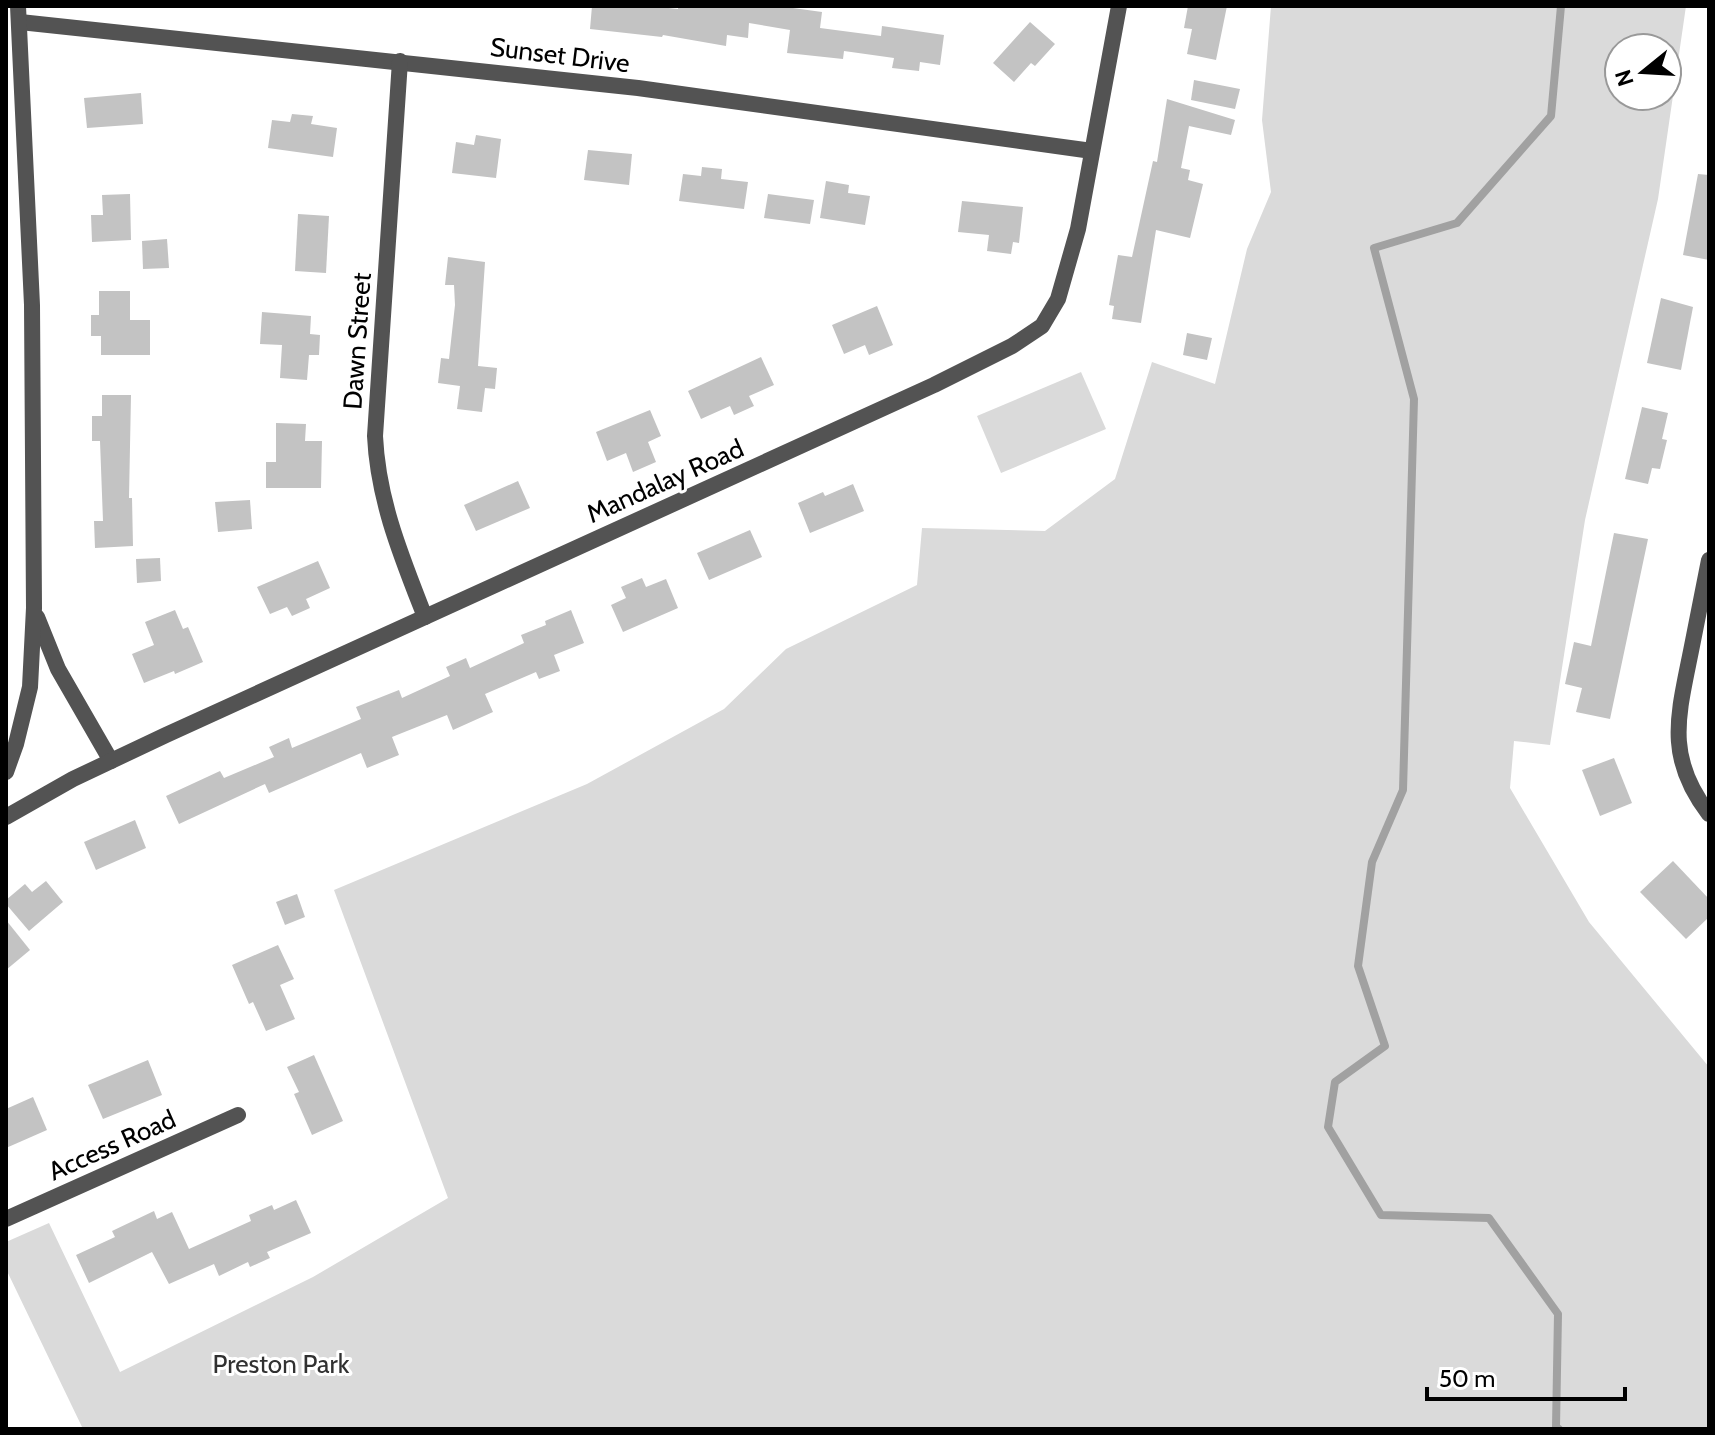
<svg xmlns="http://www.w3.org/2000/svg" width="1715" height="1435" font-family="Cabin,sans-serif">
  <rect width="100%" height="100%" fill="#fff"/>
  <g fill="#dadada" fill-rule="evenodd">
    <path d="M 1271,6 L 1686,6 L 1658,199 L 1585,520 L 1550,745 L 1514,741 L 1510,788 L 1589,922 L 1709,1067 L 1709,1429 L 83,1429 L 6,1269 L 6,1242 L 49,1223 L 120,1372 L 313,1277 L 448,1198 L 334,890 L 587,784 L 724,709 L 786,649 L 917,585 L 922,528 L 1045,531 L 1115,479 L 1152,362 L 1215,384 L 1247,249 L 1271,192 L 1262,120 ZM 1619,48 L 1667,48 L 1667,96 L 1619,96 Z"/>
    <path d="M 1081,372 L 1106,429 L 1001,473 L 977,416 Z"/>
  </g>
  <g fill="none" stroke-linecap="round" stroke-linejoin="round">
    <path stroke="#a1a1a1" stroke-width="8" d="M 1559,1429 L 1556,1427 L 1558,1314 L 1489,1218 L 1381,1215 L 1328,1127 L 1335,1082 L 1385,1046 L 1358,966 L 1372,862 L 1403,790 L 1414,399 L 1374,248 L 1457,223 L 1551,116 L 1561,6"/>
  </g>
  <g fill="#c3c3c3">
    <path d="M 592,6 L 650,6 L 678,9 L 678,6 L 793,8 L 822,12 L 820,28 L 881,36 L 882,26 L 944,35 L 940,65 L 920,62 L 919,71 L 892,68 L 894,58 L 844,51 L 843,59 L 787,53 L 790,30 L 749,23 L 748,38 L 727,35 L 726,46 L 663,35 L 662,37 L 590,29 Z"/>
    <path d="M 1188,6 L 1227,6 L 1216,60 L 1187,54 L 1192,29 L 1184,28 Z"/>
    <path d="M 1030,22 L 1055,44 L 1035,66 L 1031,63 L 1014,82 L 993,63 Z"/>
    <path d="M 1194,80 L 1240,89 L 1235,109 L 1191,100 Z"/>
    <path d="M 141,93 L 143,124 L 87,128 L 84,98 Z"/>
    <path d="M 1167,99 L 1235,120 L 1231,135 L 1189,126 L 1181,168 L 1190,170 L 1188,180 L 1203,184 L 1190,238 L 1156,230 L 1141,323 L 1112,319 L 1114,306 L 1109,305 L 1118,255 L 1132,257 L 1153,161 L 1157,162 Z"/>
    <path d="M 292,114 L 313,116 L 311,124 L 337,128 L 333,157 L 268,148 L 272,120 L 290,122 Z"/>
    <path d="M 476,135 L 501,139 L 496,178 L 452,173 L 456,142 L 474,145 Z"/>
    <path d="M 588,150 L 632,154 L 629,185 L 584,180 Z"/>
    <path d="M 702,167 L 722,169 L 721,179 L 748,182 L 744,209 L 679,201 L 683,174 L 701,176 Z"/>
    <path d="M 1698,174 L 1709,175 L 1709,260 L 1683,255 Z"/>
    <path d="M 826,181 L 849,185 L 848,193 L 870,196 L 865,225 L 820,218 Z"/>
    <path d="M 130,194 L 131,240 L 92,242 L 91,215 L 103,215 L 102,195 Z"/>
    <path d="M 768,194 L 814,200 L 810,224 L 764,218 Z"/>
    <path d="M 962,201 L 1023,207 L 1019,243 L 1013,242 L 1011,254 L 987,251 L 989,235 L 958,232 Z"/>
    <path d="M 298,214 L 329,216 L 326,273 L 295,271 Z"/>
    <path d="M 167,239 L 169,268 L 143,269 L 142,241 Z"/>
    <path d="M 448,257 L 485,262 L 478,366 L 497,368 L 495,389 L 485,388 L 482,412 L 457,409 L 460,386 L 438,383 L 441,358 L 449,359 L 455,305 L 454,285 L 445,285 Z"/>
    <path d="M 99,291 L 130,291 L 130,320 L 150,320 L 150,355 L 101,355 L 101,336 L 91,336 L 91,315 L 99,315 Z"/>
    <path d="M 1661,298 L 1693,307 L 1681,370 L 1647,363 Z"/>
    <path d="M 877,306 L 893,345 L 869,355 L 865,345 L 844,354 L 832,325 Z"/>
    <path d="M 262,312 L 311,316 L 310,334 L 320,335 L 319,355 L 309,355 L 307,380 L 280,378 L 282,345 L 260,344 Z"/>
    <path d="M 1187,333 L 1212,338 L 1207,360 L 1183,355 Z"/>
    <path d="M 761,357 L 774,385 L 749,396 L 754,406 L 734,415 L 730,406 L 701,419 L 688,391 Z"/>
    <path d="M 102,395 L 131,395 L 129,498 L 132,498 L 133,546 L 95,548 L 94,521 L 103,521 L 100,441 L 92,441 L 92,416 L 102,416 Z"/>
    <path d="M 1642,407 L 1668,413 L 1662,439 L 1667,440 L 1660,469 L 1652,468 L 1648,484 L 1625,479 Z"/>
    <path d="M 650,410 L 661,436 L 648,442 L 656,462 L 633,472 L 626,453 L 607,461 L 596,432 Z"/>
    <path d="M 276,423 L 306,424 L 305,441 L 322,441 L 321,488 L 266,488 L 266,462 L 276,462 Z"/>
    <path d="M 518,481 L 530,508 L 476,531 L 464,505 Z"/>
    <path d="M 853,484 L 864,511 L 810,533 L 798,503 L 823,492 L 825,496 Z"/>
    <path d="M 250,500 L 252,529 L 218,532 L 215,502 Z"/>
    <path d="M 750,530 L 762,557 L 709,580 L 697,553 Z"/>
    <path d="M 1614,533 L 1648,539 L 1610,719 L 1576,712 L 1582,688 L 1565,684 L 1574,642 L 1591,646 Z"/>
    <path d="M 160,558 L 161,581 L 137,583 L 136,559 Z"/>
    <path d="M 318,561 L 330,588 L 306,599 L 310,608 L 292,616 L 287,607 L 270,614 L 257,587 Z"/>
    <path d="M 642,578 L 646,587 L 666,579 L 678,608 L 623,632 L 611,605 L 626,598 L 621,587 Z"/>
    <path d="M 175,610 L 183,629 L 188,627 L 203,662 L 175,674 L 174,671 L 144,683 L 132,654 L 154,645 L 145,622 Z"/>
    <path d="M 571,610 L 584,643 L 554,655 L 560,671 L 539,679 L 536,672 L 485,694 L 493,712 L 453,730 L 447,715 L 392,737 L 399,755 L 367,768 L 361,753 L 269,793 L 265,784 L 179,824 L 166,796 L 220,771 L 224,778 L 274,757 L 269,747 L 289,738 L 292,748 L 361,719 L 356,707 L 399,690 L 402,698 L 450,676 L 446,667 L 466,658 L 470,668 L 524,643 L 521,635 L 546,625 L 545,621 Z"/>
    <path d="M 1614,758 L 1632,803 L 1600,816 L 1582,770 Z"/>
    <path d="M 135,820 L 146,848 L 96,870 L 84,842 Z"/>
    <path d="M 1673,861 L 1709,899 L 1709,917 L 1686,939 L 1640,892 Z"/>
    <path d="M 46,881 L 63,902 L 29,931 L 6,904 L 6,900 L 25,884 L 32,892 Z"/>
    <path d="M 297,894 L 305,917 L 285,925 L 276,902 Z"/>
    <path d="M 6,920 L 30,950 L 6,970 Z"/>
    <path d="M 278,945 L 294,979 L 280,985 L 295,1019 L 266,1031 L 253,1002 L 249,1004 L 232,965 Z"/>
    <path d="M 314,1055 L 343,1121 L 312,1135 L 294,1094 L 299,1092 L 287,1067 Z"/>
    <path d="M 148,1060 L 162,1095 L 103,1119 L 88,1085 Z"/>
    <path d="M 33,1097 L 47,1130 L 6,1148 L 6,1109 Z"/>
    <path d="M 296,1200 L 311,1233 L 267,1252 L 270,1258 L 250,1267 L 248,1262 L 219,1276 L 214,1264 L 169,1284 L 152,1252 L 89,1283 L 76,1255 L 115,1237 L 112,1231 L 154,1211 L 157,1219 L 172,1212 L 189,1249 L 251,1221 L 249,1215 L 272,1205 L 274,1210 Z"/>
  </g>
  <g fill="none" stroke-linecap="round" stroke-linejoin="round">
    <g stroke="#535353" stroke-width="16">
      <path d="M 20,22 L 638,88 L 1092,151"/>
      <path d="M 400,61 L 375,436 C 378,501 402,558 425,617"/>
      <path d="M 1709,560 C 1703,590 1697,620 1691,651 C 1678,716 1665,757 1709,814"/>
      <path d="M 37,617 L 58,669 L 111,761"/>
      <path d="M 6,772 L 16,744 L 30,687 L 34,608 L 32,305 L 18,6"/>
      <path d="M 6,817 L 73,779 L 166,735 L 934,385 L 1012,346 L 1042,326 L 1058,299 L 1078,229 L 1119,6"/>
      <path d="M 6,1219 L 238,1115"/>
    </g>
  </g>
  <g text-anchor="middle" stroke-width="6" stroke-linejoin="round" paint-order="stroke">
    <g font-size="26" fill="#000" stroke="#fff">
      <text transform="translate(560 55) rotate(7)" y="9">Sunset Drive</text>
      <text transform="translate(357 341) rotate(-86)" y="9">Dawn Street</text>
      <text transform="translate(665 481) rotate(-24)" y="9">Mandalay Road</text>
      <text transform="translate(112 1145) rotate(-24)" y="9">Access Road</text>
    </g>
    <g font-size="26" fill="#313131" stroke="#fff">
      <text x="281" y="1373">Preston Park</text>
    </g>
  </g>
  <rect width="1715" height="1435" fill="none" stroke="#000000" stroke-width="16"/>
  <g transform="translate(1643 72) rotate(252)"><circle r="38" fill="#ffffff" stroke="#999999" stroke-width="2"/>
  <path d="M0-6L14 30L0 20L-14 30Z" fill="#000000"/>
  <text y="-12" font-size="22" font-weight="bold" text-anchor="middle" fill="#000000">N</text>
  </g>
  <path d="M1427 1387v12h198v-12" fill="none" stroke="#000000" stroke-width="4"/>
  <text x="1439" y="1387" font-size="24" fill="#000000" stroke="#ffffff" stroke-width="6" paint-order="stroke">50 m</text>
</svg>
